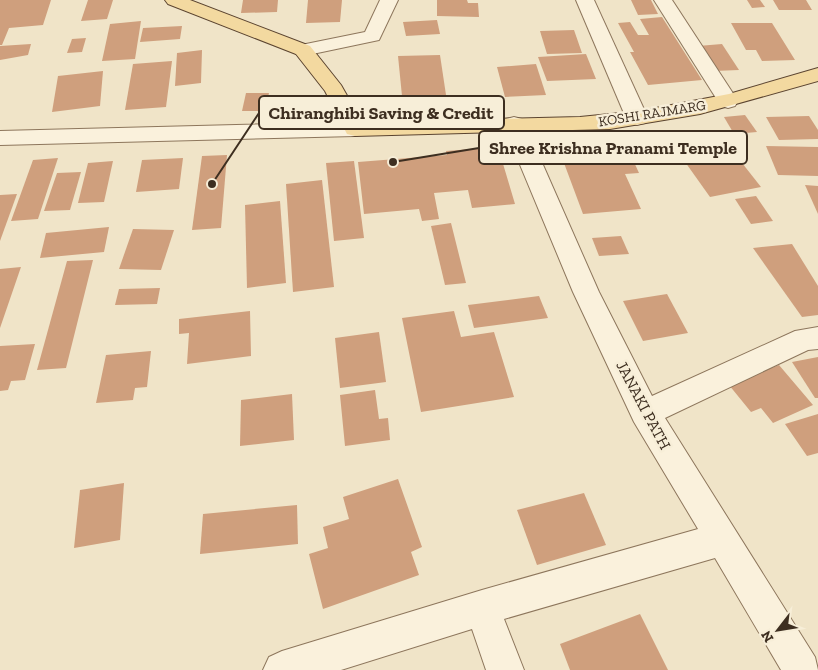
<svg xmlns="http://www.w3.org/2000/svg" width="818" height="670" font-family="'Zilla Slab',serif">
  <rect width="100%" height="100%" fill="#f0e4c8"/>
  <g fill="#cf9f7d">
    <path d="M 0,0 L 51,0 L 43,25 L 9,28 L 2,45 L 0,45 Z"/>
    <path d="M 88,0 L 113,0 L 107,19 L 81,21 Z"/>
    <path d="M 243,0 L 278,0 L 277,12 L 241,13 Z"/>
    <path d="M 308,0 L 342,0 L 340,22 L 306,23 Z"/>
    <path d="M 437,0 L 467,0 L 468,3 L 478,3 L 479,17 L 437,16 Z"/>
    <path d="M 631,0 L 651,0 L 658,14 L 638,15 Z"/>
    <path d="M 747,0 L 760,0 L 765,7 L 752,8 Z"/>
    <path d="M 773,0 L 806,0 L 812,10 L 779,10 Z"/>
    <path d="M 662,17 L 702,80 L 648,85 L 630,52 L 634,52 L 618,23 L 630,22 L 638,35 L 649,35 L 640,19 Z"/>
    <path d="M 437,20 L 440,34 L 406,36 L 403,22 Z"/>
    <path d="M 141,21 L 135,59 L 102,61 L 110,24 Z"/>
    <path d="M 731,23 L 772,23 L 795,60 L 762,61 L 756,50 L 746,50 Z"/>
    <path d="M 182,26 L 180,39 L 140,42 L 143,28 Z"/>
    <path d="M 574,30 L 582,53 L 547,54 L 540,31 Z"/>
    <path d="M 86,38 L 82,52 L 67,53 L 72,39 Z"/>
    <path d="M 31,44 L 28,55 L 0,60 L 0,46 Z"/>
    <path d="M 722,44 L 739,70 L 714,71 L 698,46 Z"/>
    <path d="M 202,50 L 201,83 L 175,86 L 177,53 Z"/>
    <path d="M 586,54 L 596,79 L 547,81 L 538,57 Z"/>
    <path d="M 440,55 L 446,95 L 402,96 L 398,56 Z"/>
    <path d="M 172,61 L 166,107 L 125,110 L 133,64 Z"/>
    <path d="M 536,64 L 546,95 L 505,97 L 497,67 Z"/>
    <path d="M 103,71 L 100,106 L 52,112 L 58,76 Z"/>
    <path d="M 246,93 L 269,93 L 265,111 L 242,111 Z"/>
    <path d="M 745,115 L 757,132 L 734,134 L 724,117 Z"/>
    <path d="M 809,116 L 818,130 L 818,139 L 779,140 L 766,117 Z"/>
    <path d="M 716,130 L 761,187 L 710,197 L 668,138 Z"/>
    <path d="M 631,141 L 640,159 L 633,160 L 639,173 L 625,174 L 641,209 L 583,214 L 558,147 Z"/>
    <path d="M 766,146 L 818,147 L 818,176 L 778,175 Z"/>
    <path d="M 498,147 L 515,204 L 472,208 L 468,190 L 434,193 L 439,219 L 422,221 L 419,209 L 364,214 L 358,162 L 447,155 L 446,151 Z"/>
    <path d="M 227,155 L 221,228 L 192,230 L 202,156 Z"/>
    <path d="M 58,158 L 38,219 L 11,221 L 33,160 Z"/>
    <path d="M 183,158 L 179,189 L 136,192 L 142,160 Z"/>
    <path d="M 113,161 L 104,202 L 78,203 L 88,163 Z"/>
    <path d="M 354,161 L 364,238 L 334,241 L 326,163 Z"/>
    <path d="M 81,172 L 70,210 L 44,211 L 57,173 Z"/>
    <path d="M 322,180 L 334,287 L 293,292 L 286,184 Z"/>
    <path d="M 805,185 L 818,186 L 818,214 Z"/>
    <path d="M 17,194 L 0,241 L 0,195 Z"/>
    <path d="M 756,196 L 773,221 L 751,224 L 735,199 Z"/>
    <path d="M 280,201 L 286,283 L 247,288 L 245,205 Z"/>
    <path d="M 451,223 L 466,283 L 445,285 L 431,226 Z"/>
    <path d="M 109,227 L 104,252 L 40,258 L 46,233 Z"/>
    <path d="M 133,229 L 174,230 L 161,270 L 119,269 Z"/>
    <path d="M 621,236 L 629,254 L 599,256 L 592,238 Z"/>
    <path d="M 792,244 L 818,286 L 818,315 L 802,317 L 753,248 Z"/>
    <path d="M 93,260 L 66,368 L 37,370 L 67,261 Z"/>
    <path d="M 21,267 L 0,328 L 0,269 Z"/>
    <path d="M 160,288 L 157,304 L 115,305 L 119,289 Z"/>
    <path d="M 667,294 L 688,333 L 643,341 L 623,301 Z"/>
    <path d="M 539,296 L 548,318 L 474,328 L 468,305 Z"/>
    <path d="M 250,311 L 251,356 L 187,364 L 189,333 L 179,334 L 179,319 Z"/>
    <path d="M 454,311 L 461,337 L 494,332 L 514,397 L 421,412 L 402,318 Z"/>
    <path d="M 379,332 L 386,382 L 340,388 L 335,338 Z"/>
    <path d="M 35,344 L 25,380 L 11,381 L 8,390 L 0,391 L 0,346 Z"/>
    <path d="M 151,351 L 147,387 L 135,388 L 133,400 L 96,403 L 106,355 Z"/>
    <path d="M 818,357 L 818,398 L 815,398 L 792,362 Z"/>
    <path d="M 779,365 L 813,405 L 773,423 L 761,408 L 751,412 L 729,385 Z"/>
    <path d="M 375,390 L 379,419 L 388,418 L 390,440 L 345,446 L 340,395 Z"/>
    <path d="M 292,394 L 294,440 L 240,446 L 241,400 Z"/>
    <path d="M 818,414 L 818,453 L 807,456 L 785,424 Z"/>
    <path d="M 398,479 L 422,547 L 411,552 L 419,575 L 323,609 L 309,554 L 328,548 L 323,527 L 349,519 L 343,497 Z"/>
    <path d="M 124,483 L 120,540 L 74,548 L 80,490 Z"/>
    <path d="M 584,493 L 606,545 L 537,565 L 517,510 Z"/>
    <path d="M 297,505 L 298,544 L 200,554 L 203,514 Z"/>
    <path d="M 640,614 L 668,670 L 570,670 L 560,644 Z"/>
  </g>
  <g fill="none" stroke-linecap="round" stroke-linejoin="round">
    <defs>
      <g id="minor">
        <path d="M 380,0 L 398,0 L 379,40 L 303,56 L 296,54 L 293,50 L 296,46 L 365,32 Z"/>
        <path d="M 576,0 L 594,0 L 648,118 L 645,123 L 637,125 L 629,123 L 626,118 Z"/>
        <path d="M 654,0 L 672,0 L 738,101 L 735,106 L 728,108 L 721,106 Z"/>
        <path d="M 514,117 L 522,119 L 525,124 L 599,292 L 652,396 L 795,331 L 818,327 L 818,349 L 808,350 L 665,418 L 815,657 L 818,670 L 781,670 L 715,558 L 504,619 L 524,670 L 486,670 L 472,629 L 341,670 L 263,670 L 269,657 L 282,651 L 482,590 L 698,529 L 634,422 L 573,292 L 503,124 L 506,119 Z"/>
        <path d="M 355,122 L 363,124 L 366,129 L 363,134 L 355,136 L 0,145 L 0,131 Z"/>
      </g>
      <path id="primary" d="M 165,0 L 190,0 L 310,46 L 341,85 L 362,122 L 580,117 L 640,111 L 729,94 L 818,68 L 818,81 L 700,114 L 610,129 L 355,136 L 347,134 L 325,91 L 296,54 L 168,4 Z"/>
    </defs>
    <use href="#minor" stroke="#8d765c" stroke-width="2"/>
    <use href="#primary" stroke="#5b4430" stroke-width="2"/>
    <use href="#minor" fill="#faf1dc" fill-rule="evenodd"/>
    <use href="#primary" fill="#f3d9a0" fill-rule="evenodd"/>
  </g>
  <g text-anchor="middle" stroke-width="5" stroke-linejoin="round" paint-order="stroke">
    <g font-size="14" fill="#3d2e20" stroke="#f7eed8">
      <text transform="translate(652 113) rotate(-9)" y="5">KOSHI RAJMARG</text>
    </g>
    <g font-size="16" fill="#3d2e20" stroke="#f7eed8">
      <text transform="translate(644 405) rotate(62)" y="6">JANAKI PATH</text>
    </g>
  </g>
  <path fill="none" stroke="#3d2e20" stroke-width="2" d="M212 184L259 113M393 162L479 148"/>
  <g fill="#3d2e20" stroke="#f7eed8" stroke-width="2">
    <circle cx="212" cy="184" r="5"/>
    <circle cx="393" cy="162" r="5"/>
  </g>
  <g fill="#f7eed8" stroke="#3d2e20" stroke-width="2">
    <rect x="259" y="96" width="245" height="33" rx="5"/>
    <rect x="479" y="131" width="268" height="33" rx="5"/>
  </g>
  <g font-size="18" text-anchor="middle" font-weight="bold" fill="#3d2e20">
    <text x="381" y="119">Chiranghibi Saving &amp; Credit</text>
    <text x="613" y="154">Shree Krishna Pranami Temple</text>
  </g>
  <g transform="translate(778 630) rotate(239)" stroke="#f7eed8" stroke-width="4" paint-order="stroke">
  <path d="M0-4L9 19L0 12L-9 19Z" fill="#3d2e20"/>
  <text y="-8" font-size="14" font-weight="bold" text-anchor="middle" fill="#3d2e20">N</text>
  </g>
</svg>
